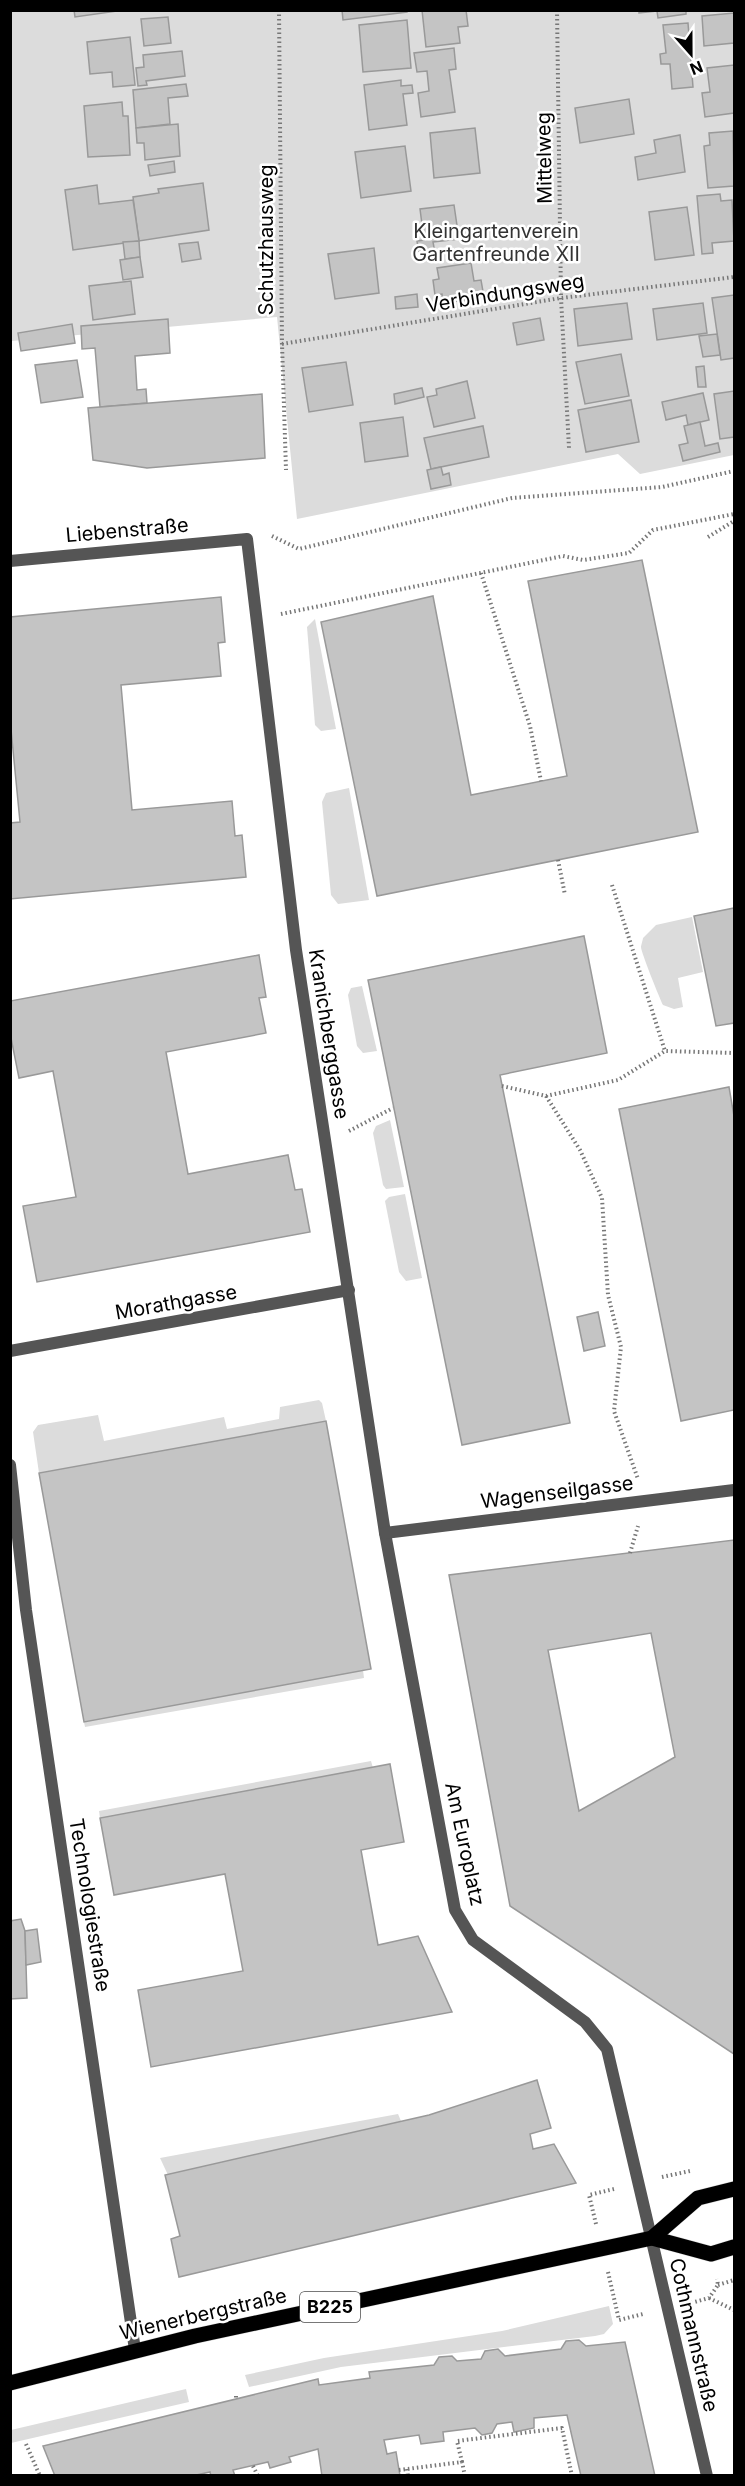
<svg xmlns="http://www.w3.org/2000/svg" width="745" height="2486" font-family="Inter,sans-serif">
  <rect width="100%" height="100%" fill="#fff"/>
  <g fill="#dcdcdc">
    <path d="M 11,11 L 734,11 L 734,455 L 640,474 L 618,454 L 297,519 L 277,317 L 11,341 Z"/>
    <path d="M 315,619 L 336,729 L 321,731 L 315,725 L 307,627 Z"/>
    <path d="M 349,788 L 369,900 L 338,904 L 331,895 L 322,802 L 326,793 Z"/>
    <path d="M 692,917 L 703,972 L 678,978 L 683,1007 L 674,1009 L 663,1005 C 660,999 641,952 641,947 C 641,946 643,939 643,938 L 656,925 Z"/>
    <path d="M 362,986 L 377,1051 L 363,1053 L 357,1046 L 348,995 L 351,988 Z"/>
    <path d="M 390,1120 L 404,1187 L 386,1189 L 383,1185 L 373,1133 L 376,1126 Z"/>
    <path d="M 405,1194 L 422,1278 L 406,1281 L 399,1272 L 385,1201 L 389,1197 Z"/>
    <path d="M 319,1400 L 322,1403 L 326,1421 L 39,1473 L 33,1432 L 38,1425 L 98,1415 L 104,1441 L 224,1417 L 227,1429 L 279,1419 L 280,1407 Z"/>
    <path d="M 363,1670 L 364,1678 L 85,1727 L 84,1722 Z"/>
    <path d="M 371,1761 L 373,1768 L 100,1818 L 99,1811 Z"/>
    <path d="M 398,2114 L 401,2121 L 168,2175 L 160,2158 Z"/>
    <path d="M 609,2306 L 613,2324 L 604,2334 L 595,2336 L 341,2367 L 249,2387 L 245,2375 L 324,2358 L 502,2331 Z"/>
    <path d="M 186,2389 L 189,2402 L 11,2443 L 11,2430 Z"/>
  </g>
  <g fill="#c4c4c4" stroke="#999" stroke-width="1.5" fill-rule="evenodd">
    <path d="M 74,10 L 124,10 L 75,17 Z"/>
    <path d="M 342,10 L 407,10 L 407,12 L 343,20 Z"/>
    <path d="M 422,10 L 466,10 L 468,26 L 458,27 L 460,43 L 426,47 Z"/>
    <path d="M 639,10 L 686,10 L 686,14 L 658,18 L 657,11 L 639,13 Z"/>
    <path d="M 734,13 L 734,43 L 704,46 L 702,16 Z"/>
    <path d="M 168,17 L 171,43 L 144,46 L 141,19 Z"/>
    <path d="M 407,20 L 411,68 L 363,72 L 359,25 Z"/>
    <path d="M 688,23 L 693,87 L 672,89 L 670,64 L 661,64 L 660,54 L 666,53 L 663,25 Z"/>
    <path d="M 130,37 L 135,85 L 113,87 L 112,72 L 90,74 L 87,42 Z"/>
    <path d="M 454,48 L 456,69 L 449,70 L 455,112 L 421,117 L 418,93 L 429,91 L 427,71 L 417,72 L 414,53 Z"/>
    <path d="M 182,51 L 185,76 L 146,81 L 147,85 L 138,86 L 136,68 L 144,67 L 143,55 Z"/>
    <path d="M 734,65 L 734,113 L 705,117 L 702,93 L 710,92 L 707,68 Z"/>
    <path d="M 401,80 L 401,86 L 412,85 L 413,93 L 403,94 L 407,125 L 369,130 L 364,85 Z"/>
    <path d="M 186,84 L 188,96 L 168,98 L 170,124 L 136,128 L 133,90 Z"/>
    <path d="M 629,99 L 634,134 L 580,143 L 575,108 Z"/>
    <path d="M 122,102 L 123,116 L 128,116 L 130,155 L 88,157 L 84,106 Z"/>
    <path d="M 178,124 L 180,156 L 145,160 L 144,143 L 137,143 L 136,128 Z"/>
    <path d="M 475,128 L 480,173 L 434,178 L 430,133 Z"/>
    <path d="M 733,131 L 734,186 L 708,188 L 704,146 L 710,145 L 709,133 Z"/>
    <path d="M 680,135 L 685,172 L 638,180 L 635,157 L 656,153 L 654,140 Z"/>
    <path d="M 405,146 L 411,191 L 361,198 L 355,152 Z"/>
    <path d="M 174,161 L 175,172 L 150,176 L 148,165 Z"/>
    <path d="M 203,183 L 209,230 L 139,241 L 133,197 L 159,193 L 158,189 Z"/>
    <path d="M 97,185 L 99,204 L 133,200 L 139,241 L 73,250 L 65,190 Z"/>
    <path d="M 720,194 L 721,201 L 732,200 L 734,241 L 712,243 L 713,253 L 702,254 L 697,196 Z"/>
    <path d="M 454,205 L 459,239 L 433,242 L 435,253 L 419,255 L 417,241 L 424,240 L 420,209 Z"/>
    <path d="M 687,207 L 694,255 L 655,260 L 649,212 Z"/>
    <path d="M 139,241 L 140,257 L 125,259 L 123,242 Z"/>
    <path d="M 198,242 L 201,259 L 182,262 L 179,244 Z"/>
    <path d="M 374,248 L 379,293 L 335,299 L 328,254 Z"/>
    <path d="M 140,257 L 143,277 L 123,280 L 120,260 Z"/>
    <path d="M 471,263 L 474,281 L 481,280 L 484,297 L 443,303 L 442,294 L 435,295 L 433,280 L 439,279 L 437,268 Z"/>
    <path d="M 131,281 L 135,314 L 93,320 L 89,286 Z"/>
    <path d="M 417,294 L 418,307 L 396,309 L 395,297 Z"/>
    <path d="M 734,295 L 734,358 L 721,360 L 712,298 Z"/>
    <path d="M 627,303 L 632,339 L 578,346 L 574,309 Z"/>
    <path d="M 703,303 L 707,333 L 657,340 L 653,309 Z"/>
    <path d="M 540,318 L 544,340 L 517,345 L 513,323 Z"/>
    <path d="M 168,319 L 170,353 L 135,356 L 137,390 L 146,389 L 147,403 L 100,407 L 95,348 L 82,349 L 81,326 Z"/>
    <path d="M 72,324 L 75,343 L 21,351 L 18,333 Z"/>
    <path d="M 717,334 L 720,355 L 703,357 L 699,336 Z"/>
    <path d="M 621,354 L 629,396 L 585,404 L 576,362 Z"/>
    <path d="M 77,360 L 83,397 L 41,403 L 35,365 Z"/>
    <path d="M 346,362 L 353,405 L 309,412 L 302,368 Z"/>
    <path d="M 704,366 L 706,387 L 698,387 L 696,367 Z"/>
    <path d="M 467,381 L 475,418 L 434,427 L 427,397 L 437,395 L 436,389 Z"/>
    <path d="M 422,388 L 424,397 L 395,404 L 394,394 Z"/>
    <path d="M 734,391 L 734,437 L 720,439 L 714,394 Z"/>
    <path d="M 703,393 L 709,420 L 688,425 L 686,415 L 666,420 L 662,402 Z"/>
    <path d="M 262,394 L 265,458 L 147,468 L 93,460 L 88,408 Z"/>
    <path d="M 631,400 L 639,442 L 586,452 L 578,410 Z"/>
    <path d="M 403,417 L 408,456 L 365,462 L 360,423 Z"/>
    <path d="M 700,422 L 705,446 L 718,443 L 720,452 L 683,461 L 679,445 L 688,443 L 684,426 Z"/>
    <path d="M 483,426 L 489,457 L 431,469 L 424,438 Z"/>
    <path d="M 441,467 L 443,475 L 449,473 L 451,485 L 431,489 L 427,470 Z"/>
    <path d="M 642,560 L 698,832 L 377,896 L 321,622 L 433,596 L 471,795 L 567,776 L 528,581 Z"/>
    <path d="M 221,597 L 225,642 L 218,643 L 221,676 L 121,685 L 132,810 L 232,801 L 235,836 L 242,835 L 246,877 L 10,899 L 10,823 L 20,822 L 10,719 L 10,617 Z"/>
    <path d="M 734,908 L 734,1023 L 716,1026 L 694,916 Z"/>
    <path d="M 584,936 L 607,1053 L 500,1075 L 570,1423 L 462,1445 L 368,980 Z"/>
    <path d="M 259,955 L 266,997 L 259,998 L 266,1033 L 166,1052 L 188,1174 L 288,1155 L 295,1190 L 302,1189 L 310,1232 L 37,1282 L 23,1206 L 76,1197 L 53,1071 L 19,1078 L 10,1033 L 10,1001 Z"/>
    <path d="M 729,1087 L 734,1116 L 734,1410 L 681,1421 L 619,1109 Z"/>
    <path d="M 598,1312 L 605,1346 L 584,1351 L 577,1317 Z"/>
    <path d="M 326,1421 L 371,1669 L 84,1722 L 39,1473 Z"/>
    <path d="M 734,1540 L 734,2054 L 510,1906 L 449,1575 ZM 651,1633 L 675,1757 L 579,1811 L 548,1650 Z"/>
    <path d="M 390,1764 L 404,1842 L 361,1850 L 378,1945 L 418,1936 L 452,2012 L 151,2067 L 138,1990 L 243,1971 L 225,1874 L 114,1895 L 100,1818 Z"/>
    <path d="M 21,1919 L 25,1931 L 27,1998 L 10,1999 L 10,1921 Z"/>
    <path d="M 37,1929 L 41,1962 L 26,1965 L 25,1931 Z"/>
    <path d="M 537,2080 L 551,2128 L 530,2134 L 533,2149 L 554,2144 L 576,2183 L 179,2277 L 171,2239 L 180,2236 L 165,2175 L 429,2115 Z"/>
    <path d="M 579,2340 L 586,2346 L 625,2342 L 655,2476 L 581,2476 L 567,2415 L 534,2418 L 534,2428 L 514,2432 L 512,2422 L 497,2424 L 492,2433 L 482,2435 L 475,2428 L 443,2432 L 444,2441 L 421,2444 L 419,2435 L 384,2440 L 387,2454 L 396,2452 L 400,2476 L 322,2476 L 318,2449 L 289,2457 L 291,2462 L 270,2468 L 268,2462 L 233,2470 L 235,2476 L 211,2476 L 210,2472 L 192,2476 L 55,2476 L 43,2446 L 318,2379 L 319,2385 L 370,2378 L 369,2372 L 434,2365 L 439,2357 L 452,2356 L 457,2361 L 481,2359 L 485,2351 L 498,2349 L 505,2356 L 561,2349 L 566,2341 Z"/>
  </g>
  <g fill="none" stroke-linecap="round" stroke-linejoin="round">
    <defs>
      <g id="primary">
        <path d="M 652,2238 L 698,2198 L 734,2189"/>
        <path d="M 10,2383 L 195,2336 L 652,2238 L 711,2254 L 734,2247"/>
      </g>
    </defs>
    <use href="#primary" stroke="#dbdbdb" stroke-width="16"/>
    <g stroke="#777" stroke-width="4" stroke-dasharray="1.5 3" stroke-linecap="butt">
      <path d="M 279,10 L 282,344 L 286,470"/>
      <path d="M 557,10 L 561,298 L 569,448"/>
      <path d="M 282,344 L 561,298 L 734,277"/>
      <path d="M 272,536 L 299,549 L 512,498 L 662,487 L 734,471"/>
      <path d="M 708,537 L 734,521"/>
      <path d="M 481,573 L 530,726 L 541,781"/>
      <path d="M 281,614 L 563,556 L 583,560 L 629,553 L 653,530 L 734,514"/>
      <path d="M 558,860 L 565,895"/>
      <path d="M 612,885 L 665,1051"/>
      <path d="M 502,1086 L 546,1096 L 618,1080 L 665,1051 L 734,1053"/>
      <path d="M 546,1096 L 580,1150 L 602,1198 L 608,1295 L 621,1347 L 614,1411 L 638,1479"/>
      <path d="M 349,1131 L 393,1108"/>
      <path d="M 630,1553 L 638,1526"/>
      <path d="M 662,2177 L 690,2171"/>
      <path d="M 596,2224 L 589,2195 L 614,2189"/>
      <path d="M 608,2272 L 619,2320 L 643,2314"/>
      <path d="M 718,2285 L 734,2280"/>
      <path d="M 709,2298 L 734,2310"/>
      <path d="M 691,2303 L 709,2298 L 718,2285 L 717,2279"/>
      <path d="M 236,2396 L 236,2398"/>
      <path d="M 26,2444 L 40,2476"/>
      <path d="M 462,2462 L 457,2441 L 562,2428 L 572,2476"/>
      <path d="M 253,2466 L 258,2476"/>
      <path d="M 407,2469 L 408,2476"/>
      <path d="M 399,2470 L 462,2462 L 465,2476"/>
    </g>
    <g stroke="#555" stroke-width="12">
      <path d="M 10,561 L 247,539 L 296,950 L 385,1533 L 455,1910 L 473,1940 L 585,2022 L 607,2049 L 707,2476"/>
      <path d="M 10,1351 L 349,1290"/>
      <path d="M 10,1465 L 26,1610 L 135,2350"/>
      <path d="M 385,1533 L 734,1490"/>
    </g>
    <use href="#primary" stroke="#000" stroke-width="15"/>
  </g>
  <g text-anchor="middle" stroke-width="5" stroke-linejoin="round" paint-order="stroke">
    <rect fill="#fff" stroke="#4c4c4c" stroke-width="1.5" x="300" y="2292" width="60" height="30" rx="4.5"/>
    <g font-size="18" font-weight="bold" fill="#000">
      <text x="330" y="2313">B225</text>
    </g>
    <g font-size="20" fill="#000" stroke="#fff">
      <text transform="translate(544 158) rotate(-91)" y="7">Mittelweg</text>
      <text transform="translate(266 240) rotate(-90)" y="7">Schutzhausweg</text>
      <text transform="translate(505 293) rotate(-9)" y="7">Verbindungsweg</text>
      <text transform="translate(127 530) rotate(-5)" y="7">Liebenstraße</text>
      <text transform="translate(329 1034) rotate(81)" y="7">Kranichberggasse</text>
      <text transform="translate(176 1302) rotate(-10)" y="7">Morathgasse</text>
      <text transform="translate(557 1492) rotate(-7)" y="7">Wagenseilgasse</text>
      <text transform="translate(465 1844) rotate(78)" y="7">Am Europlatz</text>
      <text transform="translate(90 1905) rotate(81)" y="7">Technologiestraße</text>
      <text transform="translate(203 2314) rotate(-13)" y="7">Wienerbergstraße</text>
      <text transform="translate(694 2335) rotate(77)" y="7">Cothmannstraße</text>
    </g>
    <g font-size="20" fill="#333" stroke="#fff">
      <text x="496" y="238">Kleingartenverein<tspan x="496" dy="23">Gartenfreunde XII</tspan></text>
    </g>
  </g>
  <rect width="745" height="2486" fill="none" stroke="#000000" stroke-width="24"/>
  <g transform="translate(691 54) rotate(159)" stroke="#ffffff" stroke-width="4.5" paint-order="stroke">
  <path d="M0-4.5L10 22L0 15L-10 22Z" fill="#000000"/>
  <text y="-9" font-size="16" font-weight="bold" text-anchor="middle" fill="#000000">N</text>
  </g>
</svg>
